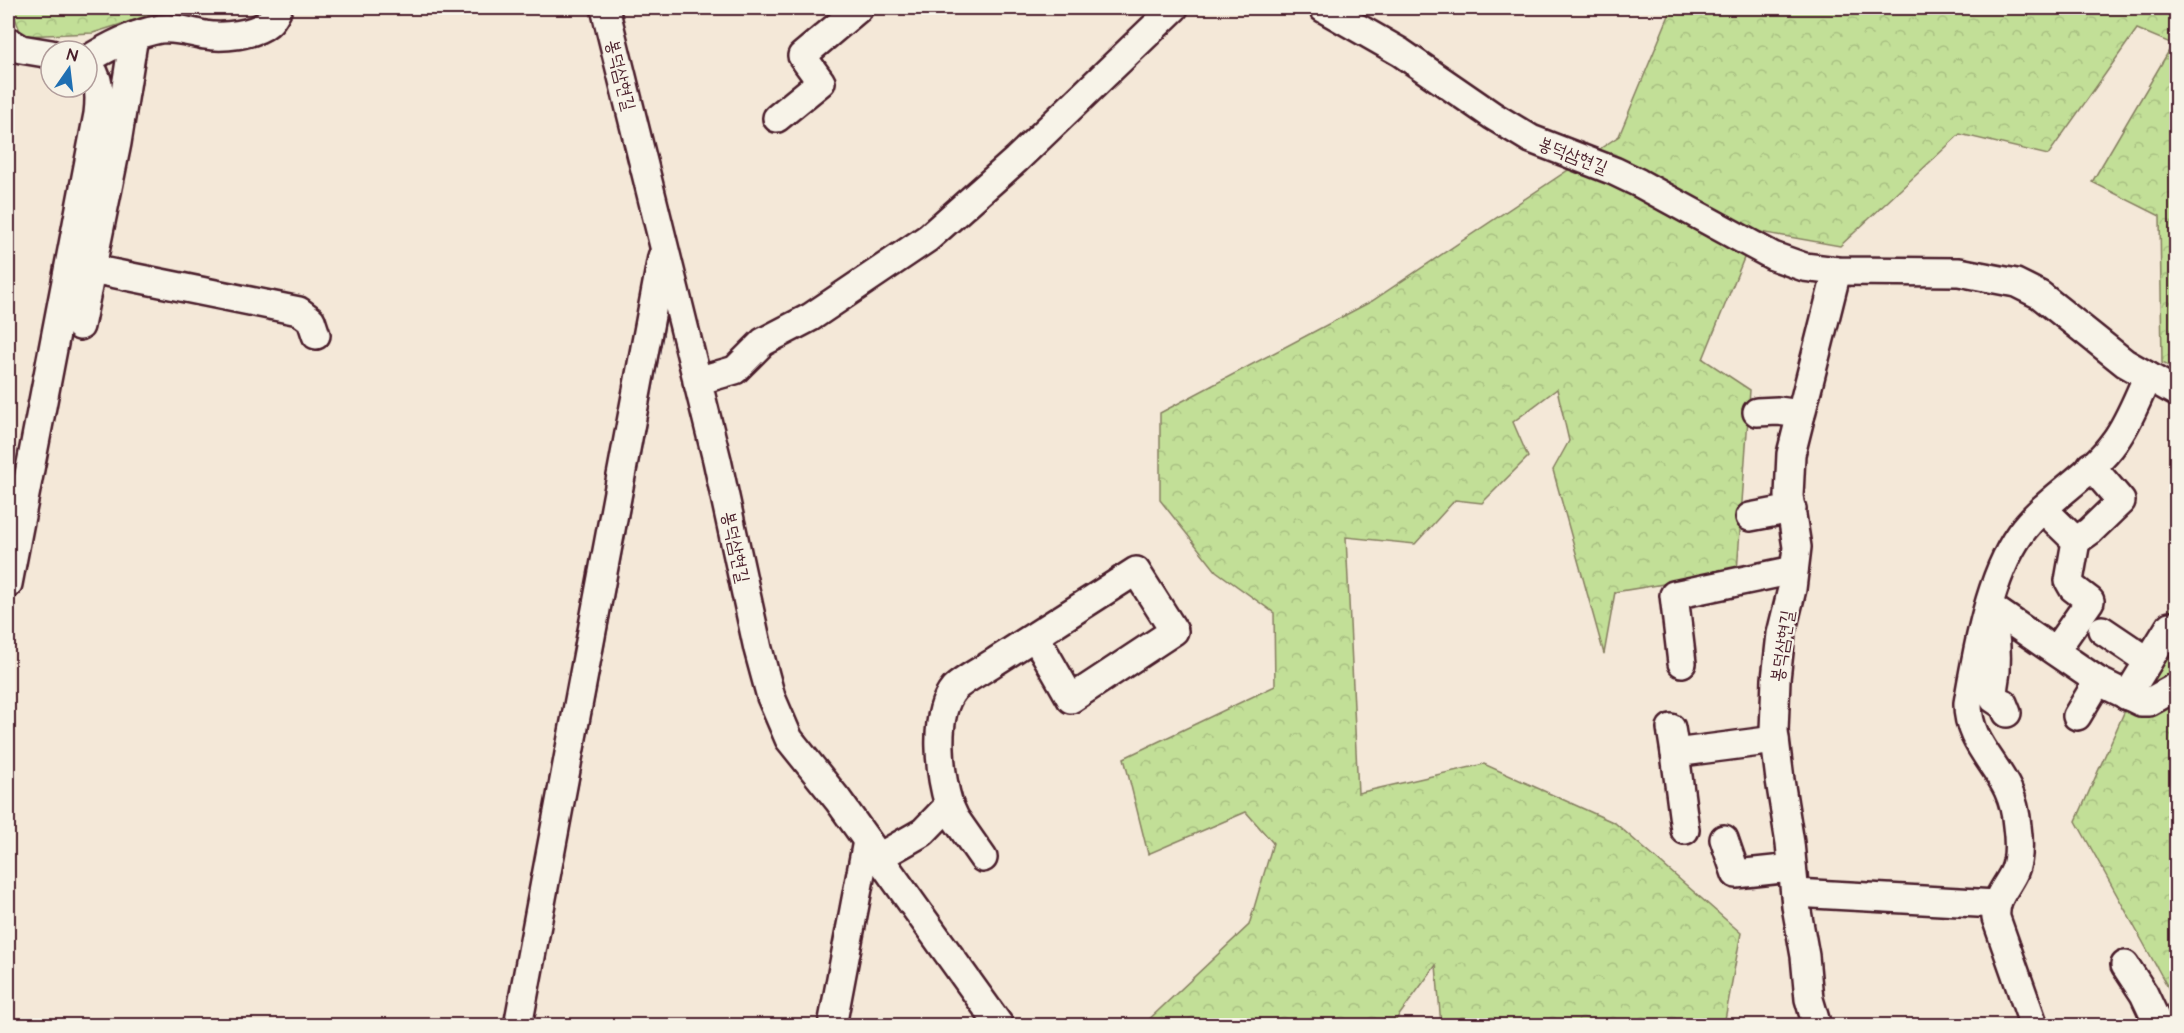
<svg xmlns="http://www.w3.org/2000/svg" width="2184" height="1033" font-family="'Architects Daughter','Poor Story',sans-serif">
  <defs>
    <pattern id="forest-crowns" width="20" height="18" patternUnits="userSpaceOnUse" patternTransform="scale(1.5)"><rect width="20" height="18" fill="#c2df97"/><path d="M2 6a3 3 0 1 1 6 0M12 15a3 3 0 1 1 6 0" fill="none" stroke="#a8bf82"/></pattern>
  </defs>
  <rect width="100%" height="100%" fill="#f4e8d8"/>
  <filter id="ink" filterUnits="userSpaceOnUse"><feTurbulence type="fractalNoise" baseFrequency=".0167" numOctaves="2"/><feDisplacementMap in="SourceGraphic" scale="12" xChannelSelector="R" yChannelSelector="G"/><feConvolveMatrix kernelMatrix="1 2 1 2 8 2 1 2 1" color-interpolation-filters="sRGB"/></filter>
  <g filter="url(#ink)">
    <g fill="url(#forest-crowns)" stroke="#867f61" stroke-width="1.5">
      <path d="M 11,8 L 172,8 L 93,33 L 22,36 Z"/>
      <path d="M 1672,8 L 2176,8 L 2176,369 L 2162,363 L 2160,216 L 2092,182 L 2173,44 L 2137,29 L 2048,155 L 1960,134 L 1840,246 L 1755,231 L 1703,359 L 1750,390 L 1737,572 L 1615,592 L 1604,654 L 1553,470 L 1569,441 L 1557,389 L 1513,422 L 1528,457 L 1482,503 L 1455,500 L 1415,544 L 1346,537 L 1358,793 L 1484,764 L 1615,823 L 1741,933 L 1724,1025 L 1441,1025 L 1436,965 L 1392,1025 L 1143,1025 L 1249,925 L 1273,843 L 1246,812 L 1148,854 L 1124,758 L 1275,686 L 1274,613 L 1216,571 L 1160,500 L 1160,413 L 1372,301 L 1619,136 Z"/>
      <path d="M 2176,595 L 2176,1002 L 2076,821 Z"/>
    </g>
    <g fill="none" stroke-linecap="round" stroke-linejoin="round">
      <path stroke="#788aa5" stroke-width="5" d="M 576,788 L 666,309"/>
      <defs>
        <g id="minor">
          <path d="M 605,8 L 717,460 L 758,649 L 771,697 L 789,739 L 838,800 L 1000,1026"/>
          <path d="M 1323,8 L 1400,52 L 1493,116 L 1531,139 L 1614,171 L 1639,183 L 1773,256 L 1804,267 L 1837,271 L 1959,272 L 2016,283 L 2040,295 L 2125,363 L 2176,392"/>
          <path d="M 8,41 L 21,49 L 51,54"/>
          <path d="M 87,60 C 110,46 133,34 160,29 C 175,27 190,32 205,35 C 223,38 254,35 268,23 C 273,19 276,12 278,8"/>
          <path d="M 777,118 L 821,82 L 802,56 L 859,8"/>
          <path d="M 92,269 L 299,311 L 311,320 L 316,335"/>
          <path d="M 80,326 L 117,143 L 134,36"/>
          <path d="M 697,381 L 735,370 L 763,342 L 811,317 L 928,238 L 1016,160 L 1174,8"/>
          <path d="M 1757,412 L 1778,411 L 1801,414"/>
          <path d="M 2043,509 L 2076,541 L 2069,581 L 2073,588 L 2090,601 L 2055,651"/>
          <path d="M 1750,517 L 1792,509"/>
          <path d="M 2076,541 L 2090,531 L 2121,501 L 2091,466"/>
          <path d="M 8,584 L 98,114 C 100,97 101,76 87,64"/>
          <path d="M 1989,606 L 2098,681 L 2141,702 L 2149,702 L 2176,687"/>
          <path d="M 1992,619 C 1996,636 1997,654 1996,671 C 1995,681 1992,689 1994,699 L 2003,705 L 2003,703 L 2007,713"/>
          <path d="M 2102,630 L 2148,661"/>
          <path d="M 1682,663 L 1674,595 L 1794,570"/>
          <path d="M 2127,696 L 2170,626"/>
          <path d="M 2077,716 L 2098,681"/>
          <path d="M 1671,728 L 1675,753"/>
          <path d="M 949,805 L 955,818 L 983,858"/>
          <path d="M 1685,830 L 1675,753 L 1775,740"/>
          <path d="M 1724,839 L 1736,874 L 1792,868"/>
          <path d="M 879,857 L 923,832 L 949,805 C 940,775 932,715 954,689 C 961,681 986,668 996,661 C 1043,631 1089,601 1136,571 L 1174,631 L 1071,699 L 1035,636"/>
          <path d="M 1795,893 L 1996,904"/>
          <path d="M 2125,965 L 2144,994 L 2159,1026"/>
          <path d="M 518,1026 L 662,257"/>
          <path d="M 832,1026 L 867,841"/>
          <path d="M 1817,1026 L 1809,999 L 1805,956 L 1796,906 L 1790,843 L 1780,780 L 1774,731 L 1776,679 L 1781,634 L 1792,589 L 1797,547 L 1789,496 L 1791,454 L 1837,271"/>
          <path d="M 2034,1026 L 1996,918 C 1994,898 2006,889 2014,872 C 2020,858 2019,841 2017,826 C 2016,814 2013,801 2008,790 C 1994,760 1967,739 1968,703 C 1977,651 1989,578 2020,534 C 2046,498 2090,477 2115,441 C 2129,422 2138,397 2148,376"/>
        </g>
      </defs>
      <use href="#minor" stroke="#4a1f2b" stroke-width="32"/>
      <use href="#minor" stroke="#f7f3e8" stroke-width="27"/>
    </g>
  </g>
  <g text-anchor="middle" stroke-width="4.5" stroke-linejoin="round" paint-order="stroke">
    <g font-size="18" fill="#4a1f2b" stroke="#f7f3e8">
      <text transform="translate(621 75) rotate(76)" y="6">봉덕삼현길</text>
      <text transform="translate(1573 155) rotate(21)" y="6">봉덕삼현길</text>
      <text transform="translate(736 547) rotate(78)" y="6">봉덕삼현길</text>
      <text transform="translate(1782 646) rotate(-81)" y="6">봉덕삼현길</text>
    </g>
  </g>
  <rect width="2184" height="1033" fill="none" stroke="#f7f3e8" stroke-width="30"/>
  <rect x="15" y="15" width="2154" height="1003" fill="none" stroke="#4a1f2b" stroke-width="2" filter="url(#ink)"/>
  <g transform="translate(69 69) rotate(14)"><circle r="28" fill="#f7f3e8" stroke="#b29e9c" stroke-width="1.5"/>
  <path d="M0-4.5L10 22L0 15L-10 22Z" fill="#1f6fb2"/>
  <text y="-9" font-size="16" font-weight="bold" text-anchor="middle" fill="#4a1f2b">N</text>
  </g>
</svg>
